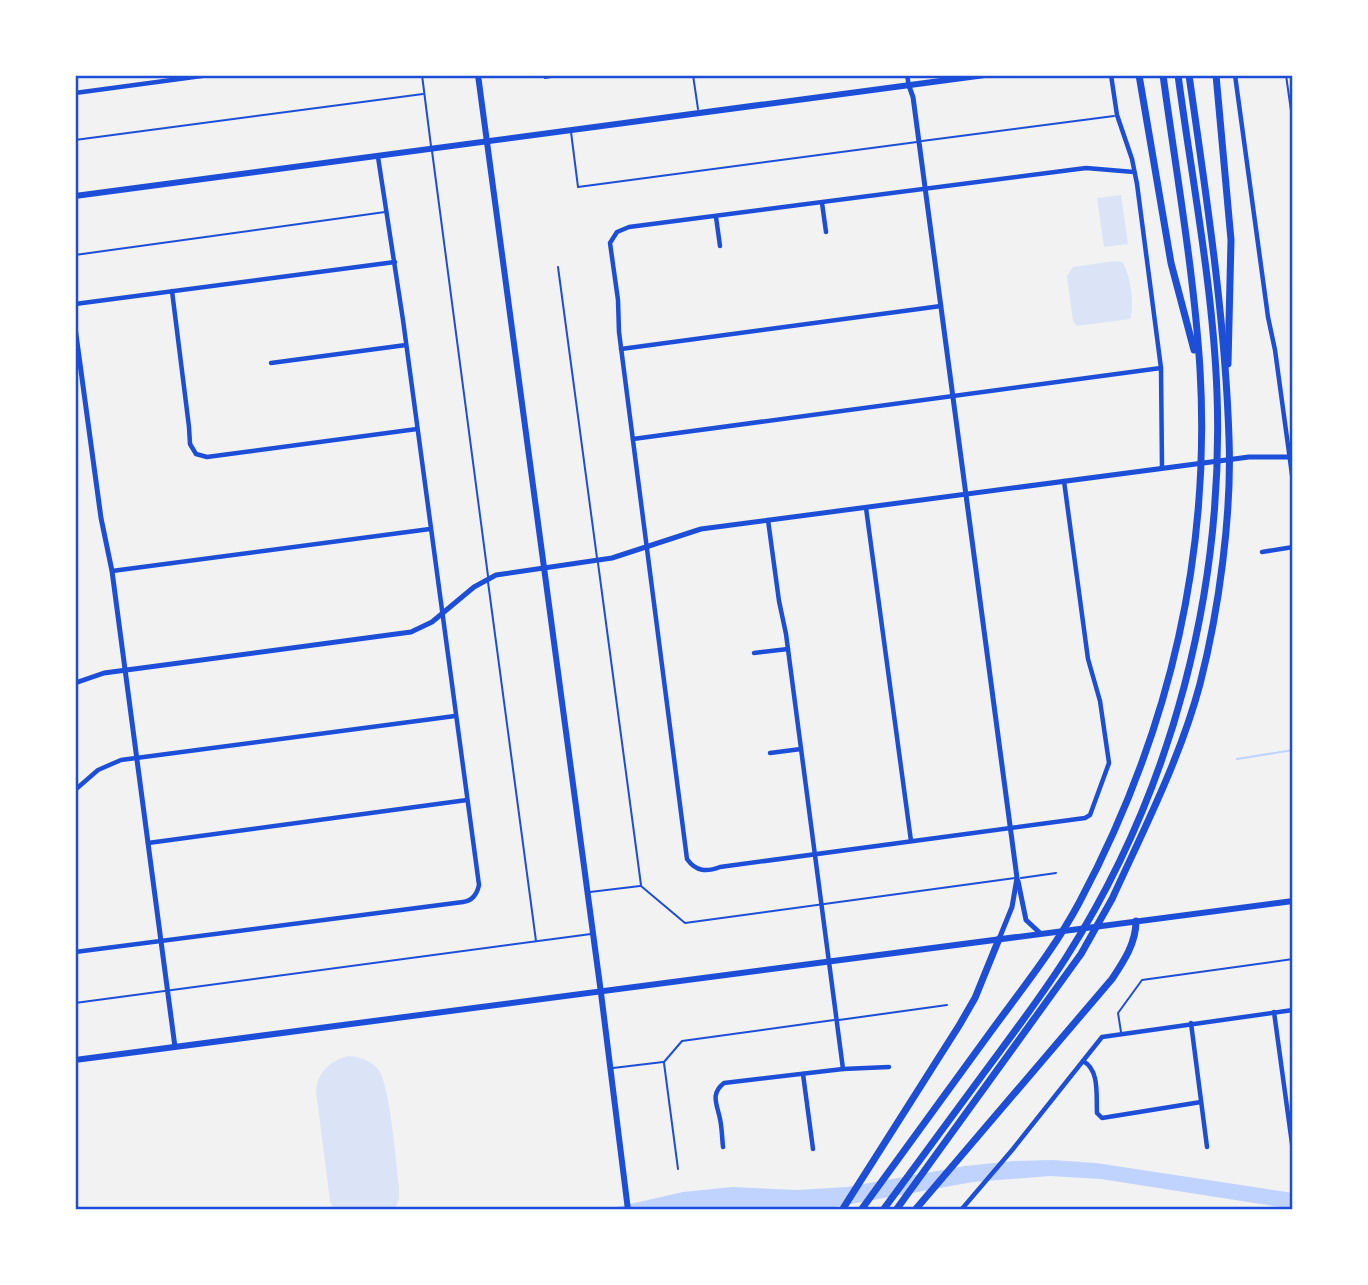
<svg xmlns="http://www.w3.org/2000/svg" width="1368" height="1285" font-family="'Open Sans',sans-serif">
  <rect width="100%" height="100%" fill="#f2f2f2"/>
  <g fill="#dbe4f7">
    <path d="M 1121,195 L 1128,244 L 1104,247 L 1097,198 Z"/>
    <path d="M 1114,261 L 1122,262 C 1130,271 1135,308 1130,319 L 1077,326 L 1073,321 L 1067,276 L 1073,267 Z"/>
    <path d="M 349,1056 C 360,1057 370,1060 378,1069 C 390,1084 396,1163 399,1187 L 399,1198 L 395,1210 L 334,1210 L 330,1201 L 316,1091 C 318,1072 330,1060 349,1056 Z"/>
  </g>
  <path fill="#bfd3fe" d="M 1052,1160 L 1096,1163 L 1293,1193 L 1293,1209 L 1101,1179 L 1050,1176 L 973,1182 L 834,1207 L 604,1210 L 683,1192 L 732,1187 L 797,1190 L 847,1187 L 965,1166 L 1014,1161 Z"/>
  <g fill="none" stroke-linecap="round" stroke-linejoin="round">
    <path stroke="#bfd3fe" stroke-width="2" d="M 1237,759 L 1293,750"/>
    <g stroke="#1d4ed8" stroke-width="2">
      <path d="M 422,75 L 431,146"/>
      <path d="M 693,75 L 698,109"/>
      <path d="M 1286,75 L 1293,125"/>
      <path d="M 545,78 L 565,75"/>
      <path d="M 571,132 L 578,187 L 917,142"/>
      <path d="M 75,140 L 423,94"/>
      <path d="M 922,141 L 1114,116"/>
      <path d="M 432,151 L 488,576"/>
      <path d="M 75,255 L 385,212"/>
      <path d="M 558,267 L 597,558"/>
      <path d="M 598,563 L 641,885"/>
      <path d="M 488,582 L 536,941"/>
      <path d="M 1021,878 L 1056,873"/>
      <path d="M 641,886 L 685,923 L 1015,878"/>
      <path d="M 590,892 L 640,886"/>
      <path d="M 75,1003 L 591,934"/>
      <path d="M 839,1020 L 947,1005"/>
      <path d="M 1121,1032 L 1118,1013 L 1142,980 L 1293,959"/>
      <path d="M 664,1062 L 682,1041 L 834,1020"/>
      <path d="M 664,1063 L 678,1169"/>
      <path d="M 613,1068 L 663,1062"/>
    </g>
    <g stroke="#1d4ed8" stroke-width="4.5">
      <path d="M 907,75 L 909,86"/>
      <path d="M 1111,75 L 1117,115 L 1132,159 L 1137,184 L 1161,368 L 1162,468"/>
      <path d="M 1235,75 L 1268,317 L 1275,350 L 1293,482"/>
      <path d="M 75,93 L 209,75"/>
      <path d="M 822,203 L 826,232"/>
      <path d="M 716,217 L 720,246"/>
      <path d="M 172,291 L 189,427 L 190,444 L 196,454 L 207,457 L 417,429"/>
      <path d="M 75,304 L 395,262"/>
      <path d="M 621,349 L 941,306"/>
      <path d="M 271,363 L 406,345"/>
      <path d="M 633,439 L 1161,368"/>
      <path d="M 1064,481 L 1088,659 L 1100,701 L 1109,763 L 1090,815 L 1085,818 L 720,867 C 707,872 696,872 687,859 L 619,332 L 618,300 L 610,243 L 617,232 L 629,227 L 1086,168 L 1134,172"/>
      <path d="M 866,508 L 911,841"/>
      <path d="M 768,520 L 779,601 L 786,634 L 843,1069"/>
      <path d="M 1262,552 L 1293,547"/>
      <path d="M 112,571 L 430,529"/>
      <path d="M 754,653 L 788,649"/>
      <path d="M 770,753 L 801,749"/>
      <path d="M 75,790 L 98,770 L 121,760 L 455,716"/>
      <path d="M 148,843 L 467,800"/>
      <path d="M 75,952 L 463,902 C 472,901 477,894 479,885 L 403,320 L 378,157"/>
      <path d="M 1274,1012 L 1293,1151"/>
      <path d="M 1191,1023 L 1207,1147"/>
      <path d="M 1083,1061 C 1100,1070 1096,1096 1097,1113 L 1102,1118 L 1201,1102"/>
      <path d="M 803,1074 L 813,1149"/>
      <path d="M 723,1147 C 722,1138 722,1128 720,1119 C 717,1104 710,1094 724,1083 L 843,1069 L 889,1067"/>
      <path d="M 961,1210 L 1013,1149 L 1102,1037 L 1293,1010"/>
    </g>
    <g stroke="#1d4ed8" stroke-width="5">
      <path d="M 909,86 L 913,97 L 1017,878 L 1012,907 L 999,939"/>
      <path d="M 75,327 L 101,518 L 112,571 L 175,1047"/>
      <path d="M 75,683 L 104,673 L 411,632 L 432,622 L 474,587 L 496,575 L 612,558 L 701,529 L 1249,457 L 1293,457"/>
      <path d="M 1018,881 L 1026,920 L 1040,933"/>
    </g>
    <g stroke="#1d4ed8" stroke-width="6">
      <path d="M 478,75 L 601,993 L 628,1210"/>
      <path d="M 75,196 L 985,75"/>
    </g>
    <path stroke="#1d4ed8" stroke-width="6" d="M 75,1060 L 1293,901"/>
    <g stroke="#1d4ed8" stroke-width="7">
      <path d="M 1139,75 L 1171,263 L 1194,350"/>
      <path d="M 1216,75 L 1231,240 L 1228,364"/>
      <path d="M 842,1210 L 960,1024 L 975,998 L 999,939"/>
      <path d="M 861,1210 C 904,1150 948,1090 992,1030 C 1022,989 1055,948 1079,903 C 1168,736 1211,558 1200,369 C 1194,273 1176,171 1163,75"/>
      <path d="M 883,1210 C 915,1167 946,1124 978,1081 C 1008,1040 1040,999 1067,956 C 1173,789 1224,590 1217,393 C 1213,287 1192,180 1178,75"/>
      <path d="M 896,1210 L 1081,954 L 1112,899 C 1144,829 1180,759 1200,684 C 1219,610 1232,514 1229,438 C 1225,316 1206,195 1189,75"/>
      <path d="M 915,1210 L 1112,979 C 1124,961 1136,943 1136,921"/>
    </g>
  </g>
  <rect width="1368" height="1285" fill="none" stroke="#ffffff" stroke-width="154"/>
  <rect x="77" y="77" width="1214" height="1131" fill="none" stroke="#1d4ed8" stroke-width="2.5"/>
</svg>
